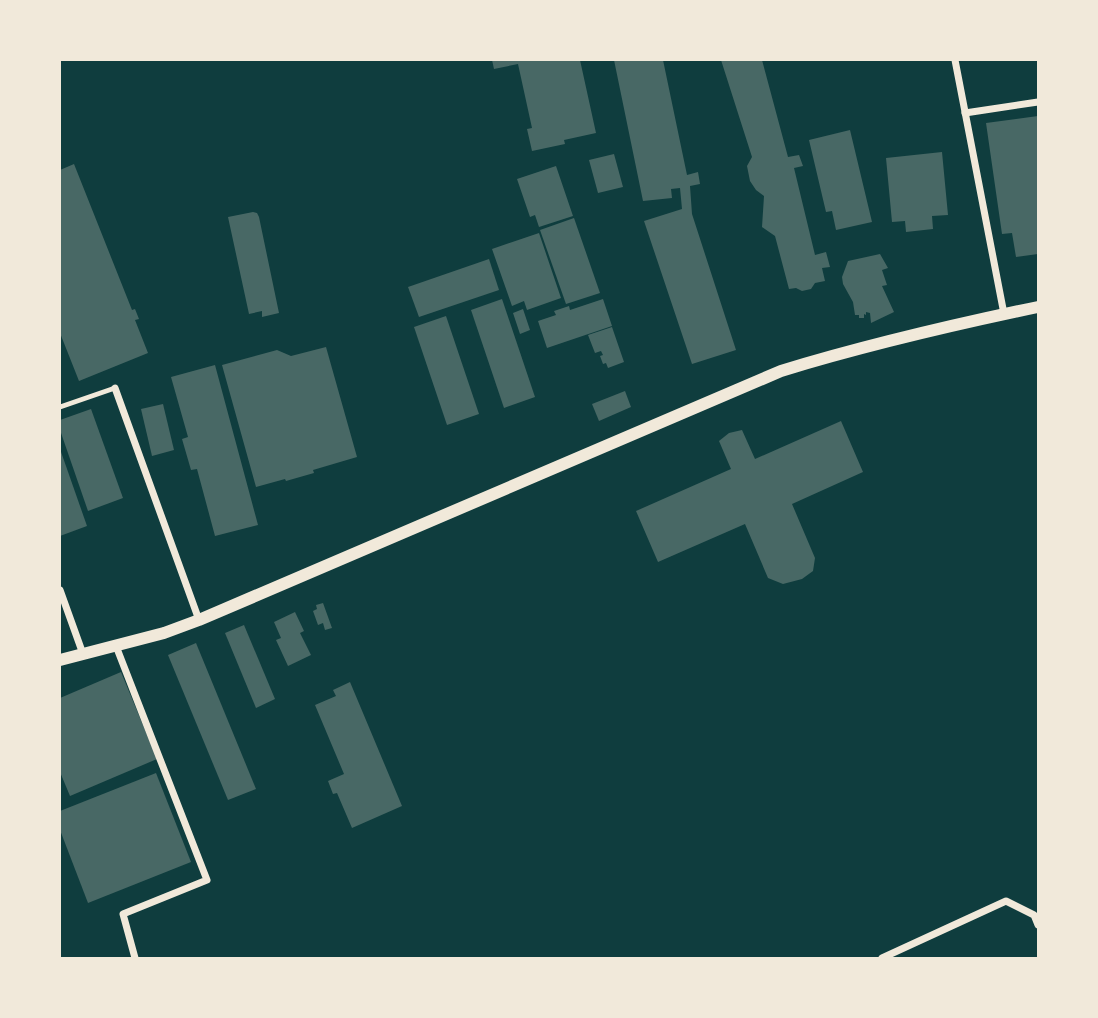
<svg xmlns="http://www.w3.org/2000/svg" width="1098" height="1018" font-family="'PT Serif',serif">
  <rect width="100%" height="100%" fill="#0f3d3e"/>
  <g fill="#486865">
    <path d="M 492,60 L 580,60 L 596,133 L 564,140 L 565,144 L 532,151 L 527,129 L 532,128 L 518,64 L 494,69 Z"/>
    <path d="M 614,60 L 663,60 L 687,175 L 698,172 L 700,184 L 690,186 L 692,214 L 736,350 L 692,364 L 644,221 L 682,209 L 680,188 L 671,189 L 672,198 L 643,201 Z"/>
    <path d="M 721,60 L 762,60 L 788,157 L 799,155 L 803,166 L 794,168 L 815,255 L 826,252 L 830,267 L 822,268 L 825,281 L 815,283 L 811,289 L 802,291 L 796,288 L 789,289 L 775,236 L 762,227 L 764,196 L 756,190 L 750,181 L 747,166 L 752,157 Z"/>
    <path d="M 1038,116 L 1038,254 L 1016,257 L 1012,233 L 1002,234 L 986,123 Z"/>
    <path d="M 850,130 L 872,222 L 836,230 L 832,211 L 826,212 L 809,140 Z"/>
    <path d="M 942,152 L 948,215 L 932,216 L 933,229 L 906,232 L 905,221 L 892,222 L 886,158 Z"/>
    <path d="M 614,154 L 623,187 L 598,193 L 589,160 Z"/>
    <path d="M 74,164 L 132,310 L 135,309 L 139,319 L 135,320 L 148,353 L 79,381 L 60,333 L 60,170 Z"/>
    <path d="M 556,166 L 573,216 L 539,227 L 535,215 L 530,217 L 517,179 Z"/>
    <path d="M 253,212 L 257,213 L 259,217 L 279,313 L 262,317 L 262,311 L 249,314 L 228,217 Z"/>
    <path d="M 574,218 L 600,293 L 566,304 L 540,230 Z"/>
    <path d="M 539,233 L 561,298 L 527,310 L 524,301 L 512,306 L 492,249 Z"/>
    <path d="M 880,254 L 888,268 L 882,270 L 887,285 L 882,286 L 894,312 L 871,323 L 870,313 L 866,312 L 866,315 L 864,314 L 864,318 L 859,318 L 859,315 L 855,315 L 853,302 L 843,284 L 842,277 L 848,261 Z"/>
    <path d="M 489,259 L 499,290 L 419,317 L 408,287 Z"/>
    <path d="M 502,299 L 535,397 L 504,408 L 471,310 Z"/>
    <path d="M 603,299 L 612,326 L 547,348 L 538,321 L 556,315 L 554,311 L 569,306 L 570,310 Z"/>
    <path d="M 523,309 L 530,330 L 520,334 L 513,313 Z"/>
    <path d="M 446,316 L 479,414 L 447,425 L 414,327 Z"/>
    <path d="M 612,327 L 624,362 L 608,368 L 606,363 L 603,364 L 600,356 L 603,355 L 601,351 L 595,353 L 588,335 Z"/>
    <path d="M 326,347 L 357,457 L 313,470 L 314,473 L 286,481 L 285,479 L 256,487 L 222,365 L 277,350 L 291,356 Z"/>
    <path d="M 215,365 L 258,525 L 215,536 L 197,469 L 191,470 L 182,439 L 188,437 L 171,377 Z"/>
    <path d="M 625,391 L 631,407 L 599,421 L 592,404 Z"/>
    <path d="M 163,404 L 174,450 L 152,456 L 141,409 Z"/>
    <path d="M 91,409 L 123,498 L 88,511 L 60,430 L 60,420 Z"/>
    <path d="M 841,421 L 863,472 L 792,504 L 815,558 L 813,571 L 802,579 L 783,584 L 768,578 L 745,524 L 658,562 L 636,511 L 731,469 L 719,441 L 729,433 L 742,430 L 755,459 Z"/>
    <path d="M 60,449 L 87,526 L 60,536 Z"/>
    <path d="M 323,603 L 332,628 L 325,630 L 323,623 L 318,625 L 313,611 L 317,609 L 316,605 Z"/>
    <path d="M 295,612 L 304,631 L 300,633 L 311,655 L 288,666 L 276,640 L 281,638 L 274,622 Z"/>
    <path d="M 244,625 L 275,699 L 256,708 L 225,633 Z"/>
    <path d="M 196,643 L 256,789 L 228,800 L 168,655 Z"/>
    <path d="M 121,672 L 157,759 L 70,796 L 60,772 L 60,698 Z"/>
    <path d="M 350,682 L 402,806 L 352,828 L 337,793 L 333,794 L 328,781 L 344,774 L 315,705 L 336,696 L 333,690 Z"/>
    <path d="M 156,773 L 191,862 L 88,903 L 60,830 L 60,811 Z"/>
  </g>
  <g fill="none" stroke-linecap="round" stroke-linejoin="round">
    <path stroke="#f1e9da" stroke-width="5" d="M 60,407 L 115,388"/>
    <g stroke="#f1e9da" stroke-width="7">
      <path d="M 955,60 L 1004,314"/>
      <path d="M 965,113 L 1038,102"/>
      <path d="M 115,388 L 199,620"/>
      <path d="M 60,590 L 83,654"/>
      <path d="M 116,646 L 207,880 L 123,914 L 135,958"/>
      <path d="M 882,958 L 1006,901 L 1034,915 L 1038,925"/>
    </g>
    <path stroke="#f1e9da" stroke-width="12" d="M 60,660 L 164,633 L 199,620 L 781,371 C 866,345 952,325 1038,307"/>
  </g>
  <rect width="1098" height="1018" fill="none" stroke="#f1e9da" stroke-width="122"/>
</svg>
